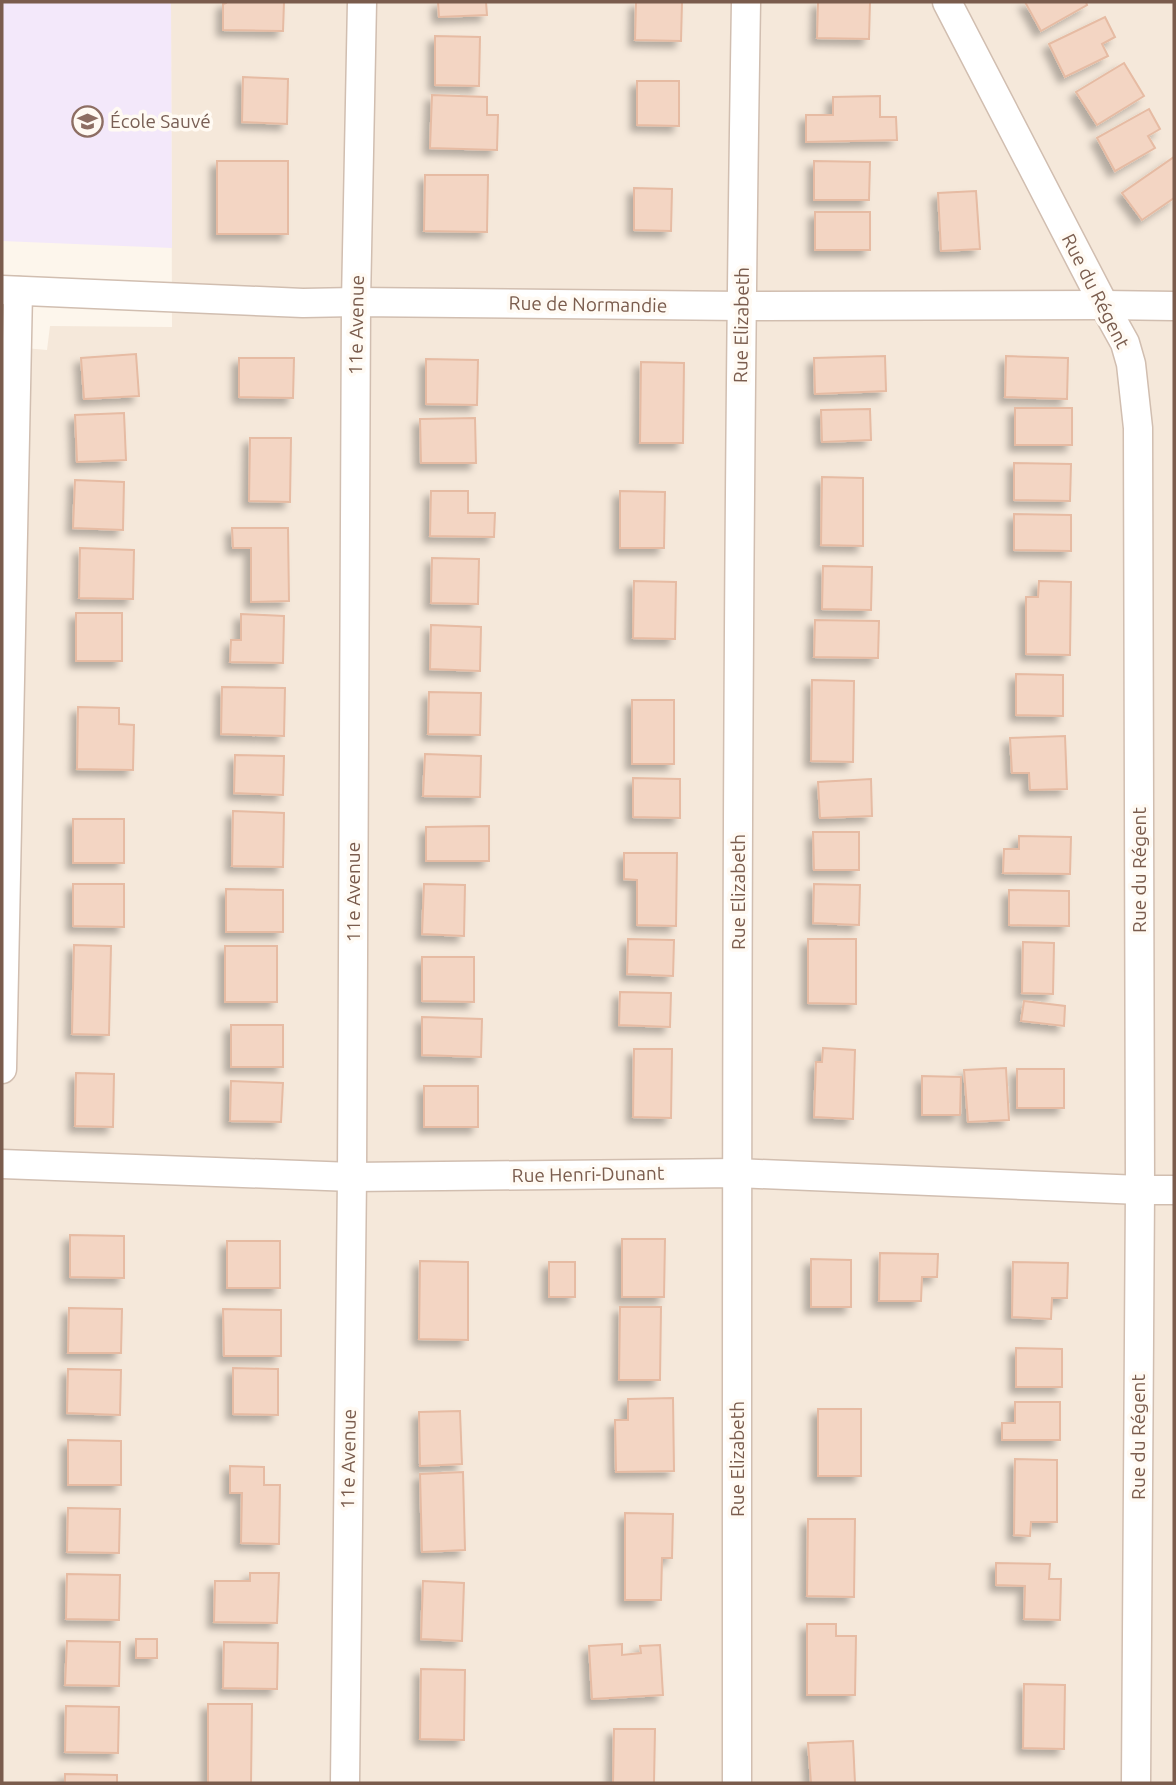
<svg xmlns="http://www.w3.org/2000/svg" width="1176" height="1785" font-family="Ubuntu,sans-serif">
  <defs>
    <filter id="shadow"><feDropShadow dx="-6" dy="6" stdDeviation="3.5" flood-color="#0004"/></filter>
  </defs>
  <rect width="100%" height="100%" fill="#fdf6ec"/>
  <path fill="#f5e8da" d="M 171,2 L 1174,2 L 1174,1783 L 2,1783 L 2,346 L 47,350 L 50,326 L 172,327 Z"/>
  <path fill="#f3e8fa" d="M 2,2 L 171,2 L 172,248 L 2,241 Z"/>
  <g fill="#f3d5c3" stroke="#e6bba3" stroke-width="2" filter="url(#shadow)">
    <path d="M 226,2 L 284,2 L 283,31 L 223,30 L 223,4 L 226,3 Z"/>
    <path d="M 438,2 L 486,2 L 487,15 L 439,17 Z"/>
    <path d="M 636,2 L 682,2 L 681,41 L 635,40 Z"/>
    <path d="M 818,2 L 870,2 L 869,39 L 817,38 Z"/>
    <path d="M 1025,2 L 1086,2 L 1087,5 L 1041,31 Z"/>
    <path d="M 1105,17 L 1115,37 L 1102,44 L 1108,56 L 1065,77 L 1049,44 Z"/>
    <path d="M 435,36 L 480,37 L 479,86 L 435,85 Z"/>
    <path d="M 1124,63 L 1144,96 L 1097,125 L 1076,92 Z"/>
    <path d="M 243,77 L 288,79 L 287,124 L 242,122 Z"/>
    <path d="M 637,81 L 679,81 L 679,126 L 637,125 Z"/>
    <path d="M 432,95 L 487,97 L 487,115 L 498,115 L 497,150 L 430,148 Z"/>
    <path d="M 880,96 L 880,117 L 896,117 L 897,140 L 806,142 L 806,115 L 833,115 L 833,97 Z"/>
    <path d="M 1149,109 L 1160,129 L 1148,136 L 1155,148 L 1115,171 L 1097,138 Z"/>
    <path d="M 1174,157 L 1174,198 L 1142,220 L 1122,193 Z"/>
    <rect x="217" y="161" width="71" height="73"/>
    <path d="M 814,161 L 870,162 L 869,200 L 814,200 Z"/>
    <path d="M 425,175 L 488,175 L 487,232 L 424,231 Z"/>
    <path d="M 634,188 L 672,189 L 671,231 L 634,230 Z"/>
    <path d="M 976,191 L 980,249 L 941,251 L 938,193 Z"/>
    <rect x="815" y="212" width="55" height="38"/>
    <path d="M 136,354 L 139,396 L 84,399 L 81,358 Z"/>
    <path d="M 885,356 L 886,391 L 815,394 L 814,358 Z"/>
    <path d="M 1006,356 L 1068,358 L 1067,399 L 1005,397 Z"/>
    <path d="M 239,358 L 294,358 L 293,398 L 239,397 Z"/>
    <path d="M 426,359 L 478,360 L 477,405 L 426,404 Z"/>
    <path d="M 641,362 L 684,363 L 683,443 L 640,443 Z"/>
    <rect x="1015" y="408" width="57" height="37"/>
    <path d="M 870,409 L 871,440 L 822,442 L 821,410 Z"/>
    <path d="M 124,413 L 126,460 L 77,462 L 75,415 Z"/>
    <path d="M 475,418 L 476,463 L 421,463 L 420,419 Z"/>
    <path d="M 250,438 L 291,438 L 290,502 L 249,501 Z"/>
    <path d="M 1014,463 L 1071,464 L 1070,501 L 1014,500 Z"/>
    <path d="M 822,477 L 863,478 L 863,546 L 821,545 Z"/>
    <path d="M 75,480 L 124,482 L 123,530 L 73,528 Z"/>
    <path d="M 431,491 L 468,491 L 468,513 L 495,513 L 494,537 L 430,536 Z"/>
    <path d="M 620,491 L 665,492 L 664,548 L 620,548 Z"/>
    <path d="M 1014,514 L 1071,515 L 1071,551 L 1014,550 Z"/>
    <path d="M 232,528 L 288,528 L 289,601 L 251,602 L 251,548 L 233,548 Z"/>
    <path d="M 80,548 L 134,550 L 133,599 L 79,598 Z"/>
    <path d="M 432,558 L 479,559 L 478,604 L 431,603 Z"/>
    <path d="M 823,566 L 872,567 L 871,610 L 822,609 Z"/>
    <path d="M 634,581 L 676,582 L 675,639 L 633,638 Z"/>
    <path d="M 1039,581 L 1071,582 L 1070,655 L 1026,654 L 1026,597 L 1038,597 Z"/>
    <rect x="76" y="613" width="46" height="48"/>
    <path d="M 241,614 L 284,616 L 283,663 L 230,662 L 231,640 L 241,640 Z"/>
    <path d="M 815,620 L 879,621 L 878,658 L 814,657 Z"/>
    <path d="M 431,625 L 481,627 L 480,671 L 430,669 Z"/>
    <path d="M 1016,674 L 1063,675 L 1063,716 L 1016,715 Z"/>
    <path d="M 812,680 L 854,681 L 853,762 L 811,761 Z"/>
    <path d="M 222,687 L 285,688 L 284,736 L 221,734 Z"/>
    <path d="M 429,692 L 481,693 L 480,735 L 428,734 Z"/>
    <rect x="632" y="700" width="42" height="64"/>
    <path d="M 78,707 L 119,708 L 119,724 L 134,725 L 133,770 L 77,769 Z"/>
    <path d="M 1065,736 L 1067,789 L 1030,790 L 1029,773 L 1012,773 L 1010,738 Z"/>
    <path d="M 425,754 L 481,756 L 480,797 L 423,796 Z"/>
    <path d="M 235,755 L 284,756 L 283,795 L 234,793 Z"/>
    <path d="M 633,778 L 680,779 L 680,818 L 633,817 Z"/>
    <path d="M 871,779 L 872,816 L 820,818 L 818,782 Z"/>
    <path d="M 233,811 L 284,813 L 283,867 L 232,866 Z"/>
    <rect x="73" y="819" width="51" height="44"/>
    <path d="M 489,826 L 489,861 L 426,861 L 426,827 Z"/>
    <path d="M 813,832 L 859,832 L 859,870 L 814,870 Z"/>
    <path d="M 1019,836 L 1071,837 L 1070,874 L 1003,873 L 1004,849 L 1019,849 Z"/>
    <path d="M 624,853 L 677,853 L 676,926 L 637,925 L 637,880 L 624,879 Z"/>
    <path d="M 73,884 L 124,884 L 124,927 L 73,926 Z"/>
    <path d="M 424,884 L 465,885 L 464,936 L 422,934 Z"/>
    <path d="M 814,884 L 860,885 L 859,925 L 813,923 Z"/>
    <path d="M 226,889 L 283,890 L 283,932 L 226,932 Z"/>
    <path d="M 1009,890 L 1069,891 L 1069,926 L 1009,925 Z"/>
    <path d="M 628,939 L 674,940 L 673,976 L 627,974 Z"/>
    <path d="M 808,939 L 856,939 L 856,1004 L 808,1003 Z"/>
    <path d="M 1023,942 L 1054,943 L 1053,994 L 1022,993 Z"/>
    <path d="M 74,945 L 111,946 L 109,1035 L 72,1034 Z"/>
    <rect x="225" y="946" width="52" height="56"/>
    <path d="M 422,957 L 474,957 L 474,1002 L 422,1001 Z"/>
    <path d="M 620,992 L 671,993 L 670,1027 L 619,1025 Z"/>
    <path d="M 1024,1001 L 1065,1006 L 1064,1026 L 1021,1021 Z"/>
    <path d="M 422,1017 L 482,1019 L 481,1057 L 422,1055 Z"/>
    <rect x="231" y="1025" width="52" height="42"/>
    <path d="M 823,1048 L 855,1050 L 853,1119 L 814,1117 L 816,1062 L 822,1062 Z"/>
    <path d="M 634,1049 L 672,1049 L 671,1118 L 633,1117 Z"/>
    <path d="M 1006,1068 L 1009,1120 L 968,1122 L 964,1070 Z"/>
    <rect x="1017" y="1069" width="47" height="39"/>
    <path d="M 76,1073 L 114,1074 L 113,1127 L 75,1126 Z"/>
    <path d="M 922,1076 L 961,1077 L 960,1115 L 922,1115 Z"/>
    <path d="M 231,1081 L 283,1083 L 281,1122 L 230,1121 Z"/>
    <rect x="424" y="1086" width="54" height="41"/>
    <path d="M 70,1235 L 124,1236 L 124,1278 L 70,1277 Z"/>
    <path d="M 622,1239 L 665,1239 L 664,1297 L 622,1297 Z"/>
    <rect x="227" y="1241" width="53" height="47"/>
    <path d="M 880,1253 L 938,1254 L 937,1277 L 922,1277 L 921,1301 L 879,1301 Z"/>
    <path d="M 811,1259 L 851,1260 L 851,1307 L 811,1307 Z"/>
    <path d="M 420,1261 L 468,1262 L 468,1340 L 419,1339 Z"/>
    <rect x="549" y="1262" width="26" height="35"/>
    <path d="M 1013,1262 L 1068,1263 L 1067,1298 L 1052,1298 L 1051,1319 L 1012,1317 Z"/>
    <path d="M 620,1307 L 661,1307 L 660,1380 L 619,1380 Z"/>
    <path d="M 69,1308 L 122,1309 L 121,1353 L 68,1353 Z"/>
    <path d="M 223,1309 L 281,1310 L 281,1356 L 224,1356 Z"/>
    <path d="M 1016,1348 L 1062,1349 L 1062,1387 L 1016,1387 Z"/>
    <path d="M 233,1368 L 278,1369 L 278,1415 L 233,1414 Z"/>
    <path d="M 68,1369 L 121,1370 L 120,1415 L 67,1413 Z"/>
    <path d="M 673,1398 L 674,1471 L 616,1472 L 615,1420 L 628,1420 L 628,1399 Z"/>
    <path d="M 1015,1402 L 1060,1402 L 1060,1440 L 1002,1440 L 1002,1423 L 1015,1423 Z"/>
    <rect x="818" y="1409" width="43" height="67"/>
    <path d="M 460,1411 L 462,1464 L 420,1466 L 419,1412 Z"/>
    <path d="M 68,1440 L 121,1441 L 121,1485 L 68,1485 Z"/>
    <path d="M 1015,1459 L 1057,1460 L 1057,1522 L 1031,1522 L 1030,1536 L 1014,1535 Z"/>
    <path d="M 230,1466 L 264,1467 L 264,1485 L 280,1485 L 279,1544 L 241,1543 L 242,1493 L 230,1493 Z"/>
    <path d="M 463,1472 L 465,1550 L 422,1552 L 420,1474 Z"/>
    <path d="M 68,1508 L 120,1509 L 119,1553 L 67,1552 Z"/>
    <path d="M 625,1513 L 673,1514 L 672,1558 L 662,1558 L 661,1600 L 625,1600 Z"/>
    <path d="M 808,1519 L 855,1519 L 854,1597 L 807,1596 Z"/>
    <path d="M 996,1563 L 1050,1564 L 1049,1579 L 1061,1579 L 1060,1620 L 1024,1619 L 1025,1586 L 996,1585 Z"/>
    <path d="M 250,1573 L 279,1573 L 277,1623 L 214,1622 L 215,1581 L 250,1581 Z"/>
    <path d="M 67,1574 L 120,1575 L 119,1620 L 66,1619 Z"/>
    <path d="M 423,1581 L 464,1583 L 462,1641 L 421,1639 Z"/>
    <path d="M 807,1624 L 836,1624 L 836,1636 L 856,1636 L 855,1695 L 807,1695 Z"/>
    <rect x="136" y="1639" width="21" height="19"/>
    <path d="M 67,1641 L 120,1642 L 119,1686 L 65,1685 Z"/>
    <path d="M 224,1642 L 278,1643 L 277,1689 L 223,1688 Z"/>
    <path d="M 622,1644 L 622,1655 L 641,1653 L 640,1646 L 660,1645 L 663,1695 L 592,1699 L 589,1646 Z"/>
    <path d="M 421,1669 L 465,1670 L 464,1740 L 420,1739 Z"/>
    <path d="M 1024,1684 L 1065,1685 L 1064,1749 L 1023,1748 Z"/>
    <path d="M 208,1704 L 252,1704 L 251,1783 L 208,1783 Z"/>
    <path d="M 66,1706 L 119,1707 L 118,1753 L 65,1752 Z"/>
    <path d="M 614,1729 L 655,1729 L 654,1783 L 613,1783 Z"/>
    <path d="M 853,1741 L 855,1783 L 811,1783 L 808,1743 Z"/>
    <path d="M 65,1774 L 117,1775 L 117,1783 L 65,1783 Z"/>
  </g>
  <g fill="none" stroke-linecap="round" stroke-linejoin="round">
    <defs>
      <g id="street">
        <path d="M 947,2 L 1104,305 L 1125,343 L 1131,364 L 1138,428 L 1140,1190 L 1136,1783"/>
        <path d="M 2,290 L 303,303 L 356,302 L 741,306 L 1104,305 L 1174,306"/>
        <path d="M 2,1069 L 18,291"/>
        <path d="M 2,1164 L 352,1177 L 737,1173 L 1140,1190 L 1174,1190"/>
        <path d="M 345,1783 L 352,1177 L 356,302 L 362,2"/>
        <path d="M 737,1783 C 737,1189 736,596 746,2"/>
      </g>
    </defs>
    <use href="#street" stroke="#d1beb0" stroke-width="31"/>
    <use href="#street" stroke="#fff" stroke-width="28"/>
  </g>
  <defs>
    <symbol id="school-ring" viewBox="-11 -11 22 22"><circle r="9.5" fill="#fffaf3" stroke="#8d6e63" stroke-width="1.5"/><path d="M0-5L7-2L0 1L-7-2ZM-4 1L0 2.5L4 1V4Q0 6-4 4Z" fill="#8d6e63"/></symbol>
  </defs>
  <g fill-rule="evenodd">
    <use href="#school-ring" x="70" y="104" width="35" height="35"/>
  </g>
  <g text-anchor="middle" stroke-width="7" stroke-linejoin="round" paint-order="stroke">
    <g font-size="19" fill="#785e54" stroke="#fffaf3" text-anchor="start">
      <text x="110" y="128">École Sauvé</text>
    </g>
    <g font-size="19" fill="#7a5c4d" stroke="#fffaf3">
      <text transform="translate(1096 291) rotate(63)" y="7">Rue du Régent</text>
      <text transform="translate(588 304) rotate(1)" y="7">Rue de Normandie</text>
      <text transform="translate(356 325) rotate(-89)" y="7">11e Avenue</text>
      <text transform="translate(741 325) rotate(-89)" y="7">Rue Elizabeth</text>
      <text transform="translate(1139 870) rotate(-90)" y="7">Rue du Régent</text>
      <text transform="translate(353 892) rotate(-90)" y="7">11e Avenue</text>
      <text transform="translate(738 892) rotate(-90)" y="7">Rue Elizabeth</text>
      <text transform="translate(588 1174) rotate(-1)" y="7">Rue Henri-Dunant</text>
      <text transform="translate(1138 1437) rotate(-90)" y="7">Rue du Régent</text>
      <text transform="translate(348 1459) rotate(-89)" y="7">11e Avenue</text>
      <text transform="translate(737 1459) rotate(-90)" y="7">Rue Elizabeth</text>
    </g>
  </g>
  <rect width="1176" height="1785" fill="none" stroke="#7a5c4d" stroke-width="7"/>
</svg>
